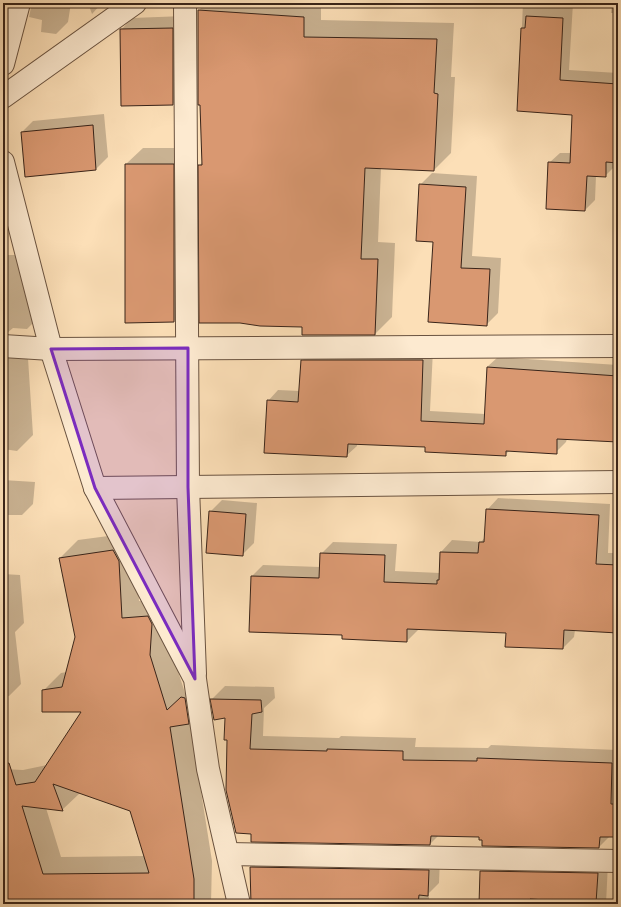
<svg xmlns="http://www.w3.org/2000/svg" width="621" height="907" font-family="'Sorts Mill Goudy',serif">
  <rect width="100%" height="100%" fill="#fcdfb7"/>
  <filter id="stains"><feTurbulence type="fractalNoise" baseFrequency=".005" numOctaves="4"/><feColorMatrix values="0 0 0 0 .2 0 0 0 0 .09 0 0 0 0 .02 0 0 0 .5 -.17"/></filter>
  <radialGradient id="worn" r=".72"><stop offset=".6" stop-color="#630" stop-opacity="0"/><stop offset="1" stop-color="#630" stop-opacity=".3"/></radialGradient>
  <g fill="#0003" fill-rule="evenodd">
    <path d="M 32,3 L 71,3 L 68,22 L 56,34 L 41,32 L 42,20 L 29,17 Z"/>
    <path d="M 88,3 L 102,3 L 92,14 Z"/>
    <path d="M 206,3 L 321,3 L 321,20 L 454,23 L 451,77 L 455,77 L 451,153 L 434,170 L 381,168 L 378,242 L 395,243 L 392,317 L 375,334 L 200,165 L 202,162 L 199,10 Z"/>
    <path d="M 523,3 L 573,3 L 569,70 L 618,73 L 618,162 L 615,161 L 615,166 L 605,176 L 596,176 L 595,200 L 585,210 L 549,163 L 560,153 L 571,153 L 573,114 L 518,110 Z"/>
    <path d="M 612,3 L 618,3 L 618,13 L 611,13 Z"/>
    <path d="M 184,16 L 184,93 L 173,104 L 121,30 L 132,18 Z"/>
    <path d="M 104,114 L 108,157 L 96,169 L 26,176 L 22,132 L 33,121 Z"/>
    <path d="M 143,148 L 189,148 L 190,305 L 174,321 L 126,322 L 126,164 Z"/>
    <path d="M 432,173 L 477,176 L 472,256 L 501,258 L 498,313 L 486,325 L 420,185 Z"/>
    <path d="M 3,255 L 29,255 L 44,312 L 27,329 L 13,328 L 7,333 L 12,340 L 27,343 L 33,435 L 17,451 L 3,449 Z"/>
    <path d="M 312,350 L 433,350 L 430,411 L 485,414 L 487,367 L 498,357 L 618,365 L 618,439 L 567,439 L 566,442 L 556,452 L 510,450 L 505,455 L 426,446 L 357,443 L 357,446 L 346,456 L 268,401 L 278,390 L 300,391 L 302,361 Z"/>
    <path d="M 3,480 L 35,482 L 33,504 L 22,515 L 3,515 Z"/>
    <path d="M 498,498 L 610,504 L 608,553 L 618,553 L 618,632 L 575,630 L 574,637 L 563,648 L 507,632 L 419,629 L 407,641 L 343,634 L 252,576 L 263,565 L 320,567 L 321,554 L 333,542 L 397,544 L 395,571 L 440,573 L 441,552 L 452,540 L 481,542 L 486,536 L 487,510 Z"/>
    <path d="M 222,500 L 257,503 L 254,543 L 242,555 L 210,512 Z"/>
    <path d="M 131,533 L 137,543 L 139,601 L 166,598 L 169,605 L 167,637 L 185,693 L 200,680 L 206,705 L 190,722 L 212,861 L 211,904 L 3,904 L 3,769 L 23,770 L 47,765 L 83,712 L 43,691 L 61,673 L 67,672 L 76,637 L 60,558 L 78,540 ZM 80,793 L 131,810 L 145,856 L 61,857 L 46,808 L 62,810 Z"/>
    <path d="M 3,574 L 20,575 L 24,623 L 15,632 L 21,684 L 9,696 L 3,696 Z"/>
    <path d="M 225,686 L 274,687 L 275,698 L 264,708 L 263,736 L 339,738 L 341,736 L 416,738 L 415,747 L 488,748 L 491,745 L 618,750 L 618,836 L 610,836 L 599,847 L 483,839 L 480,836 L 439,835 L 430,844 L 252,833 L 228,739 L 226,717 L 214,719 L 212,699 Z"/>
    <path d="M 263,856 L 440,859 L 439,883 L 429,893 L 429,904 L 252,904 L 251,867 Z"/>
    <path d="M 492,861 L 608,863 L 606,904 L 477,904 L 480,901 L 481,871 Z"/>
  </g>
  <g fill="#d99871" stroke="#392419" fill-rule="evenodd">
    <path d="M 198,10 L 304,17 L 304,37 L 437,39 L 434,93 L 438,94 L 434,171 L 365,168 L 361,259 L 378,259 L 375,335 L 302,335 L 302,327 L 260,326 L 240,323 L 199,323 L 198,165 L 202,165 L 200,105 L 198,105 Z"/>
    <path d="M 526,16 L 563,18 L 560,80 L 618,84 L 618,163 L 606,162 L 606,177 L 587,176 L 585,211 L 546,209 L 548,162 L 570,163 L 572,115 L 517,111 L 521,28 L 525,28 Z"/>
    <path d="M 173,28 L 173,105 L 121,106 L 120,29 Z"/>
    <path d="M 93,125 L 96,170 L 25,177 L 21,132 Z"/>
    <path d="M 125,164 L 174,164 L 174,322 L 125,323 Z"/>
    <path d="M 419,184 L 466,187 L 461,268 L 490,269 L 487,326 L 428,322 L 433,242 L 416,241 Z"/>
    <path d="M 301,360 L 423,360 L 421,421 L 484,424 L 487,367 L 618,376 L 618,442 L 557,439 L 557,454 L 506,451 L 506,456 L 425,452 L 425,447 L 348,444 L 347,457 L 264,453 L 267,400 L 298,402 Z"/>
    <path d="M 486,509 L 599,515 L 596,564 L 618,565 L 618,633 L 564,630 L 563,649 L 505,647 L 506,633 L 407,629 L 407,642 L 342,639 L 342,635 L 249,632 L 251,576 L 319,578 L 320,553 L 385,555 L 384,582 L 437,584 L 437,580 L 439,580 L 440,552 L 478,553 L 479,542 L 484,542 Z"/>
    <path d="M 209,511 L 246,514 L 243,556 L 206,553 Z"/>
    <path d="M 113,550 L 119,561 L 122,618 L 148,616 L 152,624 L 150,655 L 167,710 L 181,697 L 185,698 L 189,724 L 170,727 L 194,879 L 194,904 L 3,904 L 3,764 L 9,763 L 16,785 L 35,782 L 81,712 L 42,712 L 42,690 L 62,687 L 75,637 L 59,558 ZM 53,784 L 130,811 L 149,873 L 43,874 L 22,806 L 63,811 Z"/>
    <path d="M 210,699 L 261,700 L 262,712 L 252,714 L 250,749 L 327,751 L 327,749 L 403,751 L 403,760 L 477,761 L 477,758 L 612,763 L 611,804 L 618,804 L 618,837 L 600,837 L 599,848 L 482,846 L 482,840 L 479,840 L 479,837 L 431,836 L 430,845 L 251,842 L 251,834 L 236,833 L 226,790 L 227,740 L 224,740 L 225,718 L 214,720 Z"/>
    <path d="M 250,867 L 429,870 L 428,896 L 419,895 L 418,904 L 251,904 Z"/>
    <path d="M 480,871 L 598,873 L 596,903 L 530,899 L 530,904 L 479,904 Z"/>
  </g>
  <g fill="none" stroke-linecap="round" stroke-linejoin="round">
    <defs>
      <g id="minor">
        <path d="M 185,3 L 188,487 L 195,674"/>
        <path d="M 3,64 L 19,3"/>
        <path d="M 3,97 L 135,3"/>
        <path d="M 3,162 L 51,349 L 95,488 L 195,679 L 208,769 L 239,904"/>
        <path d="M 3,346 L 51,349 L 618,346"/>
        <path d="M 95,488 L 618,482"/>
        <path d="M 228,854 L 618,861"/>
      </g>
    </defs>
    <use href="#minor" stroke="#6a5340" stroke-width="24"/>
    <use href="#minor" stroke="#fdead0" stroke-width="22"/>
  </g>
  <path fill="#7b2cbf" fill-opacity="0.2" stroke="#7b2cbf" stroke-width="3" stroke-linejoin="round" d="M 188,348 L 188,487 L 195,679 L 95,488 L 51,349 Z"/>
  <rect width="621" height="907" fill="none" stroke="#fcdfb7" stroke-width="16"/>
  <rect x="4" y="4" width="613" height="899" fill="none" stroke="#392419" stroke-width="2"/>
  <rect x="8" y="8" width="605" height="891" fill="none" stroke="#392419"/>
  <rect width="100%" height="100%" filter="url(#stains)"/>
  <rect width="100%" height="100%" fill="url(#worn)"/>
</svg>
